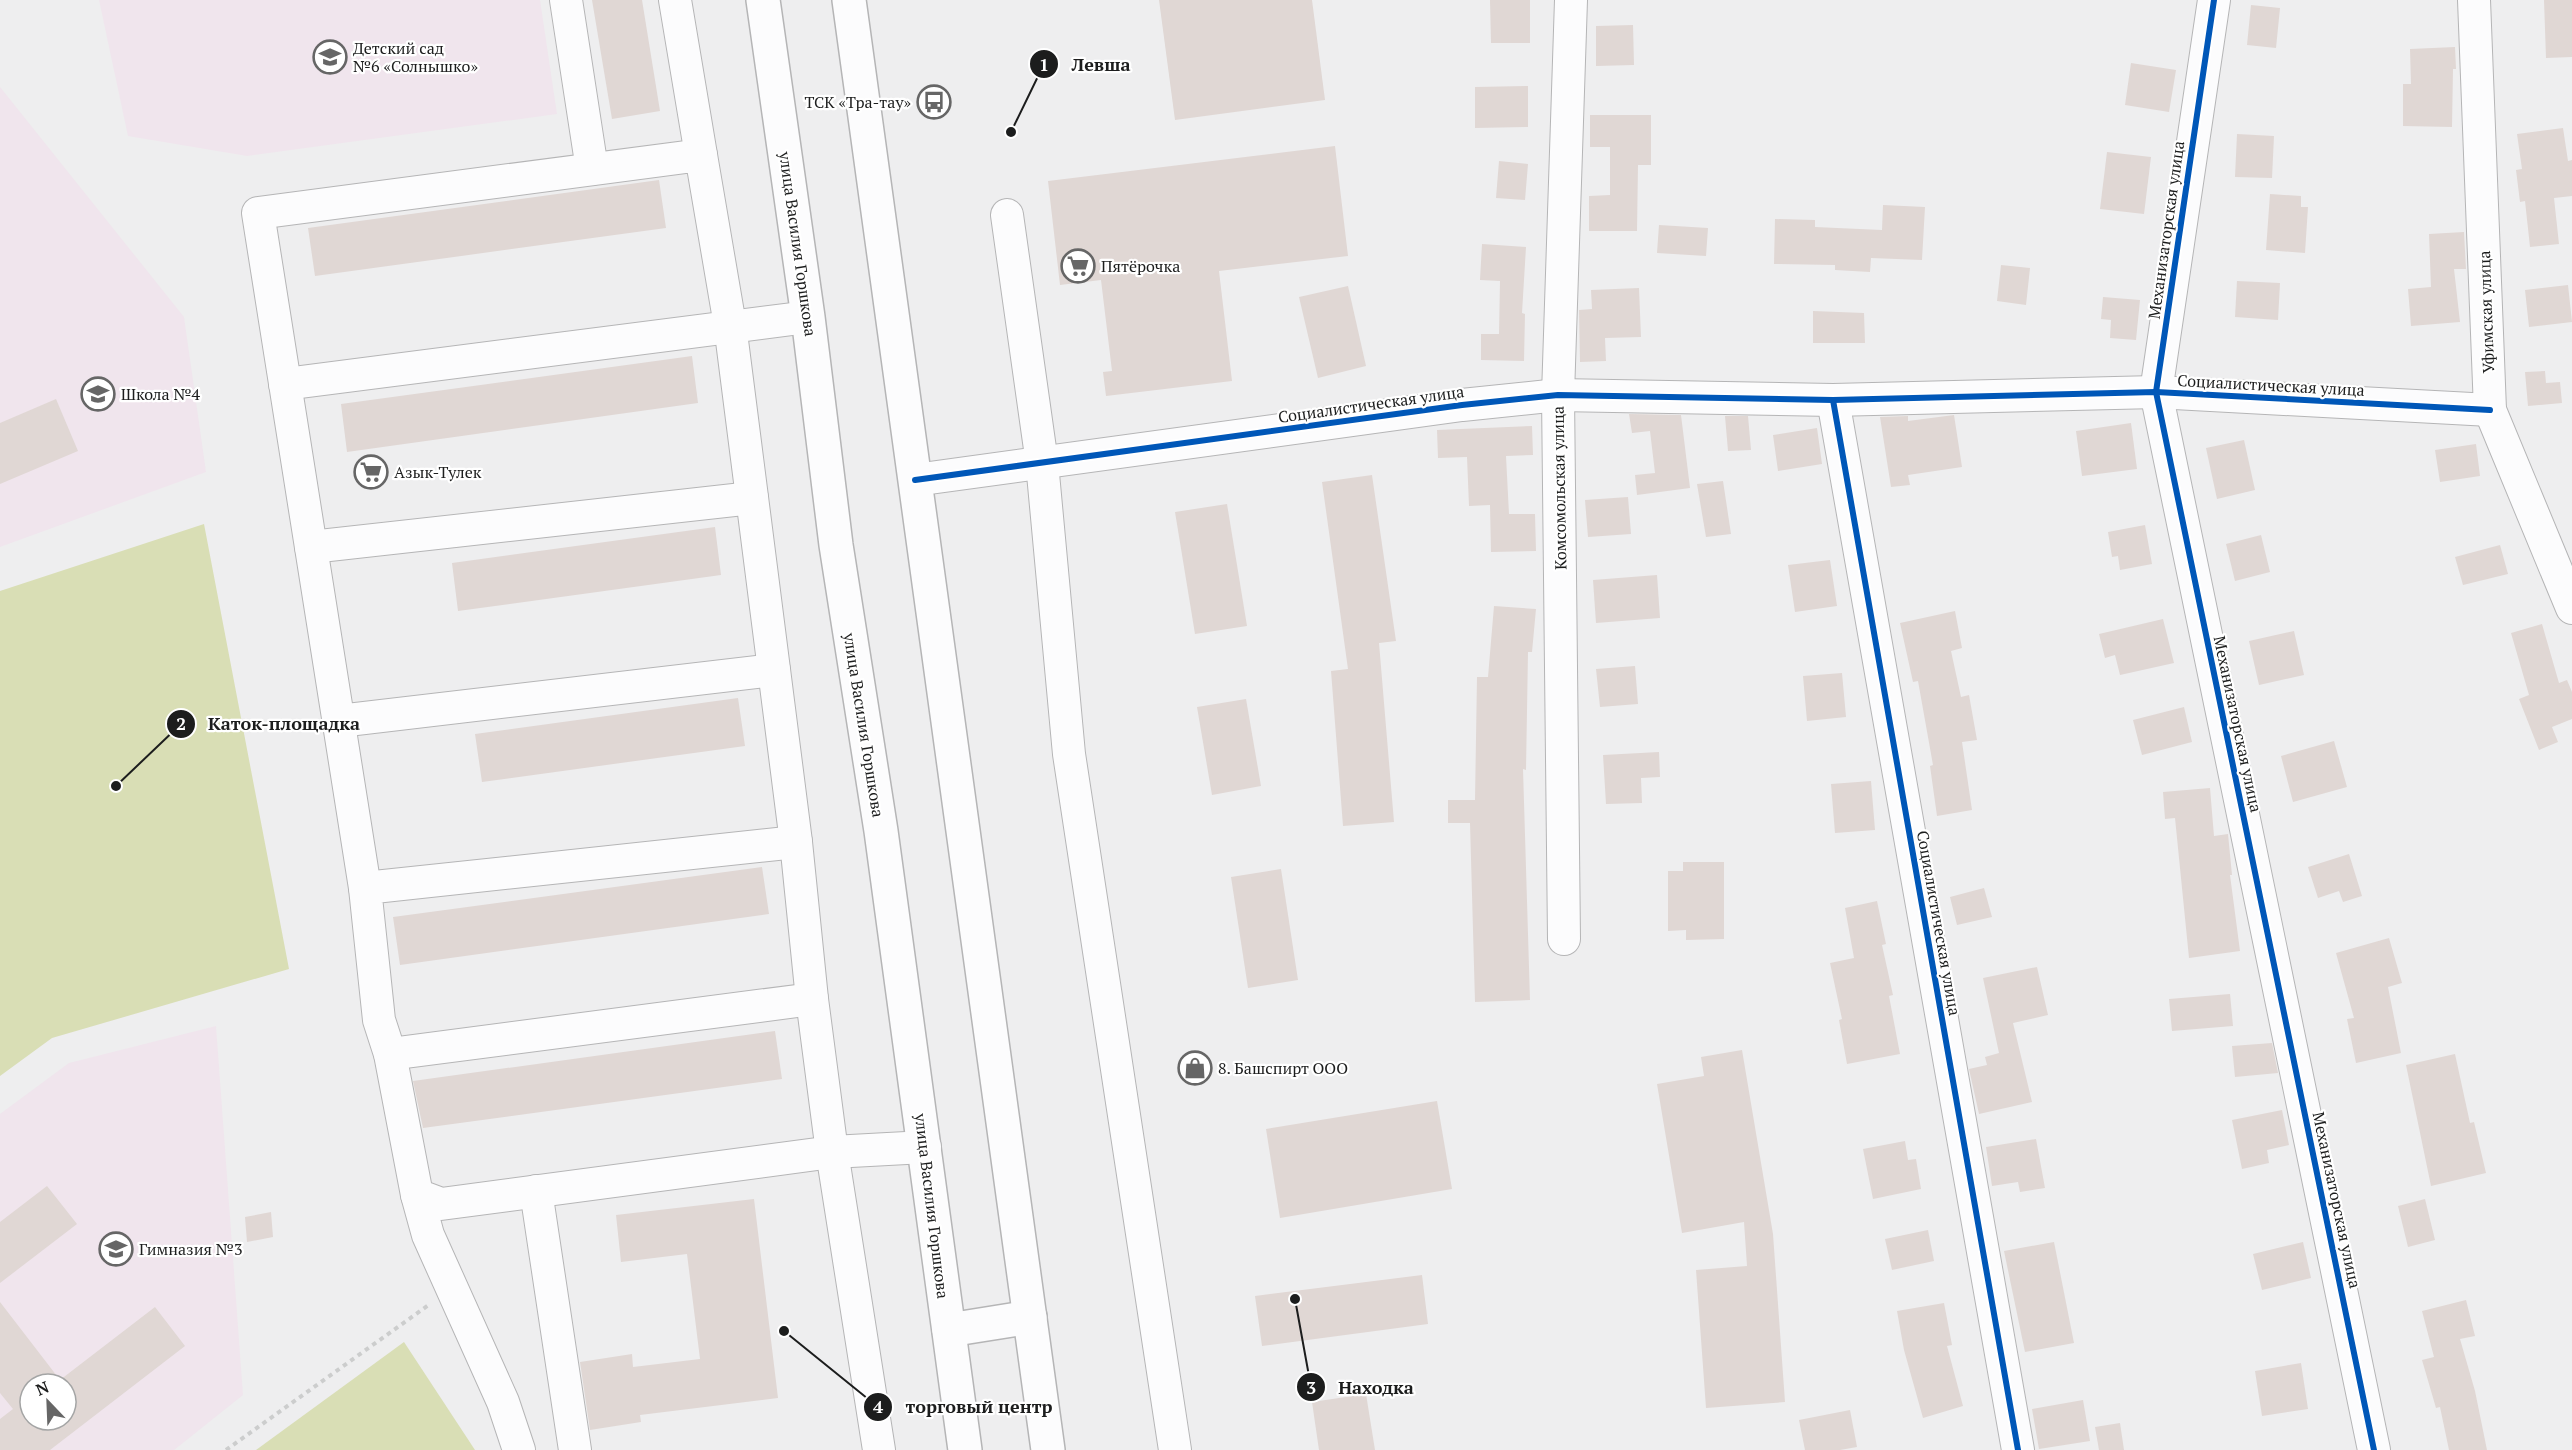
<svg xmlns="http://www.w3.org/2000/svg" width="2572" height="1450" font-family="'PT Serif',serif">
  <rect width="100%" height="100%" fill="#eeeeef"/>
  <g fill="#f0e5ed" fill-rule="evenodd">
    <path d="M 99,0 L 540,0 L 557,114 L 247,156 L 128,136 Z"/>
    <path d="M 0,87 L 184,317 L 206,472 L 0,547 Z"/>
    <path d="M 216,1026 L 243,1395 L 174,1450 L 0,1450 L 0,1114 L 69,1063 ZM 30,1384 L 66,1384 L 66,1420 L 30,1420 Z"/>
  </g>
  <g fill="#d9deb5">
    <path d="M 204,524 L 289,969 L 52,1038 L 0,1076 L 0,591 Z"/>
    <path d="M 404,1342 L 475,1450 L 256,1450 Z"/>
  </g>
  <g fill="#e0d7d4" fill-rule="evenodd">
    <path d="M 592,0 L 642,0 L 660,111 L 612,119 Z"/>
    <path d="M 1159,0 L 1312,0 L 1325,100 L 1175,120 Z"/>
    <path d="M 1490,0 L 1530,0 L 1530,43 L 1491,43 Z"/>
    <path d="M 2544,0 L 2572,0 L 2572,57 L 2546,58 Z"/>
    <path d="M 2251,5 L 2280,8 L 2276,48 L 2247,45 Z"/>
    <path d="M 1633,25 L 1634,65 L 1596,66 L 1596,26 Z"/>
    <path d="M 2455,47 L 2456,69 L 2453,69 L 2452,127 L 2403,126 L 2403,84 L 2411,84 L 2410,49 Z"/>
    <path d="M 2131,63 L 2176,70 L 2169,112 L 2125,105 Z"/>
    <path d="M 1528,86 L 1528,127 L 1475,128 L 1475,87 Z"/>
    <path d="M 1590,115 L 1651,115 L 1651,165 L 1638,165 L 1637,231 L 1589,231 L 1589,196 L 1610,195 L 1610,147 L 1590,147 Z"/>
    <path d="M 2563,128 L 2568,161 L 2572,160 L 2572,196 L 2554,198 L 2559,244 L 2530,247 L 2525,201 L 2520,202 L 2516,170 L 2522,169 L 2517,134 Z"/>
    <path d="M 2237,134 L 2274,136 L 2272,178 L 2235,177 Z"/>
    <path d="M 1335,146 L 1348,256 L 1219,271 L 1232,381 L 1106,396 L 1103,372 L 1112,371 L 1101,280 L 1060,285 L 1048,181 Z"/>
    <path d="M 2107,152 L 2151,157 L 2144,214 L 2100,209 Z"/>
    <path d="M 1499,161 L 1528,164 L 1525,200 L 1496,198 Z"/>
    <path d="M 659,180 L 666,228 L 315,276 L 308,228 Z"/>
    <path d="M 2270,194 L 2301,196 L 2301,207 L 2308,207 L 2305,253 L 2266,250 Z"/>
    <path d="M 1883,205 L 1925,207 L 1922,260 L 1871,258 L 1870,272 L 1835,270 L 1835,265 L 1774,264 L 1775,219 L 1815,220 L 1815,227 L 1882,230 Z"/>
    <path d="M 1659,225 L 1708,228 L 1706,256 L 1657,253 Z"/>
    <path d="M 2464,232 L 2466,269 L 2454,269 L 2460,322 L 2411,326 L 2408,289 L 2431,287 L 2429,234 Z"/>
    <path d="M 1482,244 L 1526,247 L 1522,313 L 1525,314 L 1524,361 L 1481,360 L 1481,334 L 1499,334 L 1500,281 L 1480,280 Z"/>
    <path d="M 2001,265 L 2030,268 L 2026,305 L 1997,301 Z"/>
    <path d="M 2237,281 L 2280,283 L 2278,320 L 2235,317 Z"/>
    <path d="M 2568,285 L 2572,322 L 2529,327 L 2525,290 Z"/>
    <path d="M 1348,286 L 1366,366 L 1318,378 L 1299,297 Z"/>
    <path d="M 1639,288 L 1641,337 L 1605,338 L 1606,361 L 1580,362 L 1579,310 L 1592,309 L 1591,290 Z"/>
    <path d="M 2103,297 L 2140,300 L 2136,340 L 2110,338 L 2111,320 L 2101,319 Z"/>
    <path d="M 1813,311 L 1864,313 L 1865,343 L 1813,343 Z"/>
    <path d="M 692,356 L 698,403 L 347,452 L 341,404 Z"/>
    <path d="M 2545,371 L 2546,383 L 2560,382 L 2562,403 L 2528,406 L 2525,372 Z"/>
    <path d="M 56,399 L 78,451 L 0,484 L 0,423 Z"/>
    <path d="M 1629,414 L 1681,415 L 1690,488 L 1637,495 L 1635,475 L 1655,473 L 1650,431 L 1632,433 Z"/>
    <path d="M 1954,415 L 1962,467 L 1908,475 L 1910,485 L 1891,487 L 1880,417 L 1908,416 L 1908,421 Z"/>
    <path d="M 1725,416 L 1748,416 L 1751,450 L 1728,451 Z"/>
    <path d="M 2131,423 L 2137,469 L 2082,476 L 2076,431 Z"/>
    <path d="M 1532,426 L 1533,455 L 1506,456 L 1509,514 L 1535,514 L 1536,551 L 1491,552 L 1490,505 L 1469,506 L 1467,457 L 1438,458 L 1437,430 Z"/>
    <path d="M 1817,428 L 1822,464 L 1778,471 L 1773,435 Z"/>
    <path d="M 2244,440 L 2255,490 L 2217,499 L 2206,448 Z"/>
    <path d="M 2476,444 L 2480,476 L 2440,482 L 2435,450 Z"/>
    <path d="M 1372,475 L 1396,641 L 1379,643 L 1394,822 L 1343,826 L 1331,671 L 1348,669 L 1322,482 Z"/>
    <path d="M 1723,481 L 1731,534 L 1706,537 L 1697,484 Z"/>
    <path d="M 1628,497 L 1631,534 L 1588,537 L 1585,500 Z"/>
    <path d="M 1227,504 L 1247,626 L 1195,634 L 1175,512 Z"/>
    <path d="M 2145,525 L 2152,564 L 2120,570 L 2118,556 L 2112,557 L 2108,532 Z"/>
    <path d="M 715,527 L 721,575 L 458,611 L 452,563 Z"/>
    <path d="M 2261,535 L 2270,572 L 2235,581 L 2226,544 Z"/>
    <path d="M 2500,545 L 2508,574 L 2463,585 L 2455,557 Z"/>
    <path d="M 1830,560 L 1837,606 L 1795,612 L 1788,565 Z"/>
    <path d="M 1657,575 L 1660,618 L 1596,623 L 1593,580 Z"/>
    <path d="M 1494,606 L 1536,609 L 1532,652 L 1528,652 L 1526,770 L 1523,769 L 1530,1000 L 1475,1002 L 1470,823 L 1448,823 L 1448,800 L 1475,800 L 1477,677 L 1488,677 Z"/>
    <path d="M 1955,611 L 1962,648 L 1951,651 L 1961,697 L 1969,695 L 1977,740 L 1962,742 L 1972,810 L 1937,816 L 1930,766 L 1933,765 L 1918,681 L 1913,682 L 1900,623 Z"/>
    <path d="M 2163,619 L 2174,663 L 2120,675 L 2115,655 L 2105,658 L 2099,634 Z"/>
    <path d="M 2542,624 L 2559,683 L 2567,680 L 2572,692 L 2572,719 L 2552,727 L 2558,742 L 2539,750 L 2519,699 L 2529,695 L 2511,633 Z"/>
    <path d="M 2294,631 L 2304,675 L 2259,685 L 2249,641 Z"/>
    <path d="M 1635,666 L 1638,704 L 1600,707 L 1596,669 Z"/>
    <path d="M 1842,673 L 1846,717 L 1807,721 L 1803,676 Z"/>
    <path d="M 738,698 L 745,746 L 482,782 L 475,734 Z"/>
    <path d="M 1246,699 L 1261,786 L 1212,795 L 1197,707 Z"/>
    <path d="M 2184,707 L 2192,742 L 2142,755 L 2133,720 Z"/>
    <path d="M 2334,741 L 2347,787 L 2293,802 L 2281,756 Z"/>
    <path d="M 1659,752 L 1660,777 L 1641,778 L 1642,803 L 1606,804 L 1603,755 Z"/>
    <path d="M 1871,781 L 1875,830 L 1835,833 L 1831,784 Z"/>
    <path d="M 2210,788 L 2214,836 L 2228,834 L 2232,875 L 2230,875 L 2240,951 L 2189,958 L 2175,818 L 2165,819 L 2163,792 Z"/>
    <path d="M 2349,854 L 2362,896 L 2343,902 L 2339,891 L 2318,898 L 2308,867 Z"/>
    <path d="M 1683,862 L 1724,862 L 1724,939 L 1686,940 L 1686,930 L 1668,931 L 1668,871 L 1683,871 Z"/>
    <path d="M 762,867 L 769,914 L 400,965 L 393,917 Z"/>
    <path d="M 1281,869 L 1298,980 L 1248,988 L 1231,877 Z"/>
    <path d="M 1984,888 L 1992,917 L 1957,925 L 1950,897 Z"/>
    <path d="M 1877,901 L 1886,944 L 1882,945 L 1893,995 L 1889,996 L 1900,1054 L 1847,1064 L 1839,1020 L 1842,1019 L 1830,963 L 1854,958 L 1845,908 Z"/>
    <path d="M 2389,938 L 2402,983 L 2388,987 L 2401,1053 L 2356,1063 L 2347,1019 L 2354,1018 L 2336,953 Z"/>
    <path d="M 2037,967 L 2048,1015 L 2013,1023 L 2032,1102 L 1979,1114 L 1969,1069 L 1987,1065 L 1985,1057 L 1999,1053 L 1983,978 Z"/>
    <path d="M 2230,994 L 2233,1026 L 2172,1031 L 2169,999 Z"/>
    <path d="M 775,1031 L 782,1079 L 423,1128 L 413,1081 Z"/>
    <path d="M 2272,1043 L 2278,1073 L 2235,1077 L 2232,1046 Z"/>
    <path d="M 1742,1050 L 1773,1234 L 1785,1402 L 1706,1408 L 1696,1270 L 1747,1266 L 1744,1222 L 1682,1233 L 1657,1084 L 1704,1076 L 1701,1057 Z"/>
    <path d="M 2455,1054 L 2470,1123 L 2474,1122 L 2486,1173 L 2431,1186 L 2406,1065 Z"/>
    <path d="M 1437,1101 L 1452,1189 L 1280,1218 L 1266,1129 Z"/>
    <path d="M 2282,1110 L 2289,1145 L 2267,1150 L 2269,1163 L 2242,1169 L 2232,1120 Z"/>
    <path d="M 2036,1139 L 2045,1188 L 2020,1192 L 2018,1182 L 1992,1186 L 1986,1147 Z"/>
    <path d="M 1905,1141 L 1908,1160 L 1916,1159 L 1921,1189 L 1873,1199 L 1863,1149 Z"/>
    <path d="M 47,1186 L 77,1224 L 0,1283 L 0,1222 Z"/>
    <path d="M 754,1199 L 778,1398 L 640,1415 L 641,1422 L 590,1430 L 580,1362 L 632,1354 L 633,1367 L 700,1359 L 687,1254 L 621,1262 L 616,1215 Z"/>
    <path d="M 2425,1199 L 2435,1240 L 2408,1247 L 2398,1206 Z"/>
    <path d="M 271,1212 L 273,1237 L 247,1242 L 245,1217 Z"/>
    <path d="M 1928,1230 L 1934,1261 L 1892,1270 L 1885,1239 Z"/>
    <path d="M 2054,1242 L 2074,1343 L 2025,1352 L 2004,1251 Z"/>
    <path d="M 2303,1242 L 2311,1278 L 2262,1290 L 2253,1254 Z"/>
    <path d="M 1422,1275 L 1428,1324 L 1262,1346 L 1255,1296 Z"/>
    <path d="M 2466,1300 L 2475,1336 L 2460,1339 L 2475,1391 L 2487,1450 L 2449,1450 L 2440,1407 L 2436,1408 L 2422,1360 L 2434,1357 L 2422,1311 Z"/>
    <path d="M 0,1302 L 60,1380 L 155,1307 L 185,1346 L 50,1450 L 0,1450 L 0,1419 L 13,1409 L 0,1393 ZM 30,1384 L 66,1384 L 66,1420 L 30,1420 Z"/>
    <path d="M 1944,1303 L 1952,1345 L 1947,1346 L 1963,1406 L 1923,1418 L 1904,1350 L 1897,1311 Z"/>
    <path d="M 2301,1363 L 2308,1409 L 2262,1416 L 2255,1371 Z"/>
    <path d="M 1366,1394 L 1375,1450 L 1319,1450 L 1312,1402 Z"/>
    <path d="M 2083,1400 L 2090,1441 L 2039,1449 L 2032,1409 Z"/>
    <path d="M 1850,1410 L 1857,1447 L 1840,1450 L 1805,1450 L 1799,1420 Z"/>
    <path d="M 2120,1423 L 2124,1450 L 2099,1450 L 2095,1427 Z"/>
  </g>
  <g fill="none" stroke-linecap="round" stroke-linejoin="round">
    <defs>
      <g id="minor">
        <path d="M 566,0 L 592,169"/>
        <path d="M 675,0 L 701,155"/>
        <path d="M 2214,0 L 2156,392 L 2374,1450"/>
        <path d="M 2474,0 L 2490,410 L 2572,608"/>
        <path d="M 1007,215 L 1042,463 L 1069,754 L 1175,1450"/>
        <path d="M 285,384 L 808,317"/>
        <path d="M 1833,400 L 2018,1450"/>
        <path d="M 915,480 L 1462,405 L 1558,395 L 1833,400 L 2156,392 L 2490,410"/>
        <path d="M 311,547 L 752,498"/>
        <path d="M 339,721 L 774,670"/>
        <path d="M 796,842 L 365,888 L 379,1020 L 390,1054 L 417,1195 L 441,1204 L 832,1152 L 925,1147"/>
        <path d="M 365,888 L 258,213 L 701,155 L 730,325 L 796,842 L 812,999 L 832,1152 L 879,1450"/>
        <path d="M 1564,939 L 1558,395 L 1571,0"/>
        <path d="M 390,1054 L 812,999"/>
        <path d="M 536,1191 L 575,1450"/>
        <path d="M 417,1195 L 428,1235 L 503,1402 L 519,1450"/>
      </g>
      <g id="major">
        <path d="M 763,0 L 808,317 L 836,545 L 881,831 L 965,1450"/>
        <path d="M 849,0 L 1048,1450"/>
        <path d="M 949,1330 L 1030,1317"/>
      </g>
    </defs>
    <use href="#minor" stroke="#b5b5b6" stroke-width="34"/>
    <use href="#major" stroke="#b5b5b6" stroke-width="36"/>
    <path stroke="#cccdcd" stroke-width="4" stroke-dasharray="4.5 4.5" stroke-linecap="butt" d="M 226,1450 L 430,1304"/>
    <use href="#minor" stroke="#fcfcfd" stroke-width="32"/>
    <use href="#major" stroke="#fcfcfd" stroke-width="33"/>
    <defs>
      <g id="cycleway">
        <path d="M 2214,0 L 2156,392 L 2374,1450"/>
        <path d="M 1833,400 L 2018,1450"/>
        <path d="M 915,480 L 1462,405 L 1558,395 L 1833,400 L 2156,392 L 2490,410"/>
      </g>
    </defs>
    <use href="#cycleway" stroke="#fff" stroke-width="10"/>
    <use href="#cycleway" stroke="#0057b8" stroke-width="6"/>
  </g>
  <defs>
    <symbol id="school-ring" viewBox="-11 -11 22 22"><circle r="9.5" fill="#fff" stroke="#666" stroke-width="1.5"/><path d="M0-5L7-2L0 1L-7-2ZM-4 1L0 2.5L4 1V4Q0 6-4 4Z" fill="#666"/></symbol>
    <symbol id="bus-ring" viewBox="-11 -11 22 22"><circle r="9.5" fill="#fff" stroke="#666" stroke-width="1.5"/><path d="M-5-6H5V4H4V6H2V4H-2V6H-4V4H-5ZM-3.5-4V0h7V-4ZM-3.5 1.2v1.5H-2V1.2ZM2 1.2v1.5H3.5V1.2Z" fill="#666"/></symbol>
    <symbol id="supermarket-ring" viewBox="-11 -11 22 22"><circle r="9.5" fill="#fff" stroke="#666" stroke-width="1.5"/><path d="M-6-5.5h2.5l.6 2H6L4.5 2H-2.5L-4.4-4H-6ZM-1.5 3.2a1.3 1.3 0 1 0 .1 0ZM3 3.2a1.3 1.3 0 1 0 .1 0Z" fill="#666"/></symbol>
    <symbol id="shop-ring" viewBox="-11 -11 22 22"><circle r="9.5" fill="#fff" stroke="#666" stroke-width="1.5"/><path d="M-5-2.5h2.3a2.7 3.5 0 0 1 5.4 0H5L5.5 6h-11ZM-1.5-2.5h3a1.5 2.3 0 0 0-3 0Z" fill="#666"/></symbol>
  </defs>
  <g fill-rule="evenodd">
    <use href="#school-ring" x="311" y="38" width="38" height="38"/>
    <use href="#bus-ring" x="915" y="83" width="38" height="38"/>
    <use href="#supermarket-ring" x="1059" y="247" width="38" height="38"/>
    <use href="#school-ring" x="79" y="375" width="38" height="38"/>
    <use href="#supermarket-ring" x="352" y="453" width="38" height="38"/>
    <use href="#shop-ring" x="1176" y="1049" width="38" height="38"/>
    <use href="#school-ring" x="97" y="1230" width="38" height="38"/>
  </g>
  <g text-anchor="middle" stroke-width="4.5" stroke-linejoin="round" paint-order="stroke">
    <g font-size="16" fill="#1c1d1d" stroke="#fff" text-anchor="start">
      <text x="353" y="54">Детский сад<tspan x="353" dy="18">№6 «Солнышко»</tspan></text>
      <text x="911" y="108" text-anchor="end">ТСК «Тра-тау»</text>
      <text x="1101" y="272">Пятёрочка</text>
      <text x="121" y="400">Школа №4</text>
      <text x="394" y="478">Азык-Тулек</text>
      <text x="1218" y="1074">8. Башспирт ООО</text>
      <text x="139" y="1255">Гимназия №3</text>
    </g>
    <g font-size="16" fill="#1c1d1d" stroke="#fff">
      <text transform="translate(2166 230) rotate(-82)" y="6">Механизаторская улица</text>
      <text transform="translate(798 244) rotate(82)" y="6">улица Василия Горшкова</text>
      <text transform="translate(2486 312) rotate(-92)" y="6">Уфимская улица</text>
      <text transform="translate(2271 385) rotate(3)" y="6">Социалистическая улица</text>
      <text transform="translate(1371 404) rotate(-8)" y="6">Социалистическая улица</text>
      <text transform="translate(1559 488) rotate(-91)" y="6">Комсомольская улица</text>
      <text transform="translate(2238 724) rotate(78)" y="6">Механизаторская улица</text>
      <text transform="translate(864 725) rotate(81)" y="6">улица Василия Горшкова</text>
      <text transform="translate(1939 923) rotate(80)" y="6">Социалистическая улица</text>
      <text transform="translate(2337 1200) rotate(78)" y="6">Механизаторская улица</text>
      <text transform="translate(932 1206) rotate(83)" y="6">улица Василия Горшкова</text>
    </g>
  </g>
  <path fill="none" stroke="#1c1d1d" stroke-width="2" d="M1011 132L1044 64M116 786L181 724M1295 1299L1311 1387M784 1331L878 1407"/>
  <g fill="#1c1d1d" stroke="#fff" stroke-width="2">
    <circle cx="1011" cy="132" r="6"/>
    <circle cx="116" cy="786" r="6"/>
    <circle cx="1295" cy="1299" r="6"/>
    <circle cx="784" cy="1331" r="6"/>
    <circle cx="1044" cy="64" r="15"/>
    <circle cx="181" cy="724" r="15"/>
    <circle cx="1311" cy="1387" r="15"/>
    <circle cx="878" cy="1407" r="15"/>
  </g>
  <g font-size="18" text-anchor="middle" font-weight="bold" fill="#fff">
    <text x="1044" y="71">1</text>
    <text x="181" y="730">2</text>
    <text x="1311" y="1394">3</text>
    <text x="878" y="1413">4</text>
  </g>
  <g font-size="18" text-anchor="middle" font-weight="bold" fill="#1c1d1d" stroke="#fff" stroke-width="4.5" stroke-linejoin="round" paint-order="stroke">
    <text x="1101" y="71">Левша</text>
    <text x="284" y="730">Каток-площадка</text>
    <text x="1376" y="1394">Находка</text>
    <text x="979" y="1413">торговый центр</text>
  </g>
  <g transform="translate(48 1402) rotate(337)"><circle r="28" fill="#ffffff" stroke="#a4a5a5" stroke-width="1.5"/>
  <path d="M0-4.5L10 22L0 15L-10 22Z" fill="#666666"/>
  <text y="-9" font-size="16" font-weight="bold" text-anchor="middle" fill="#1c1d1d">N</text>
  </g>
</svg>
